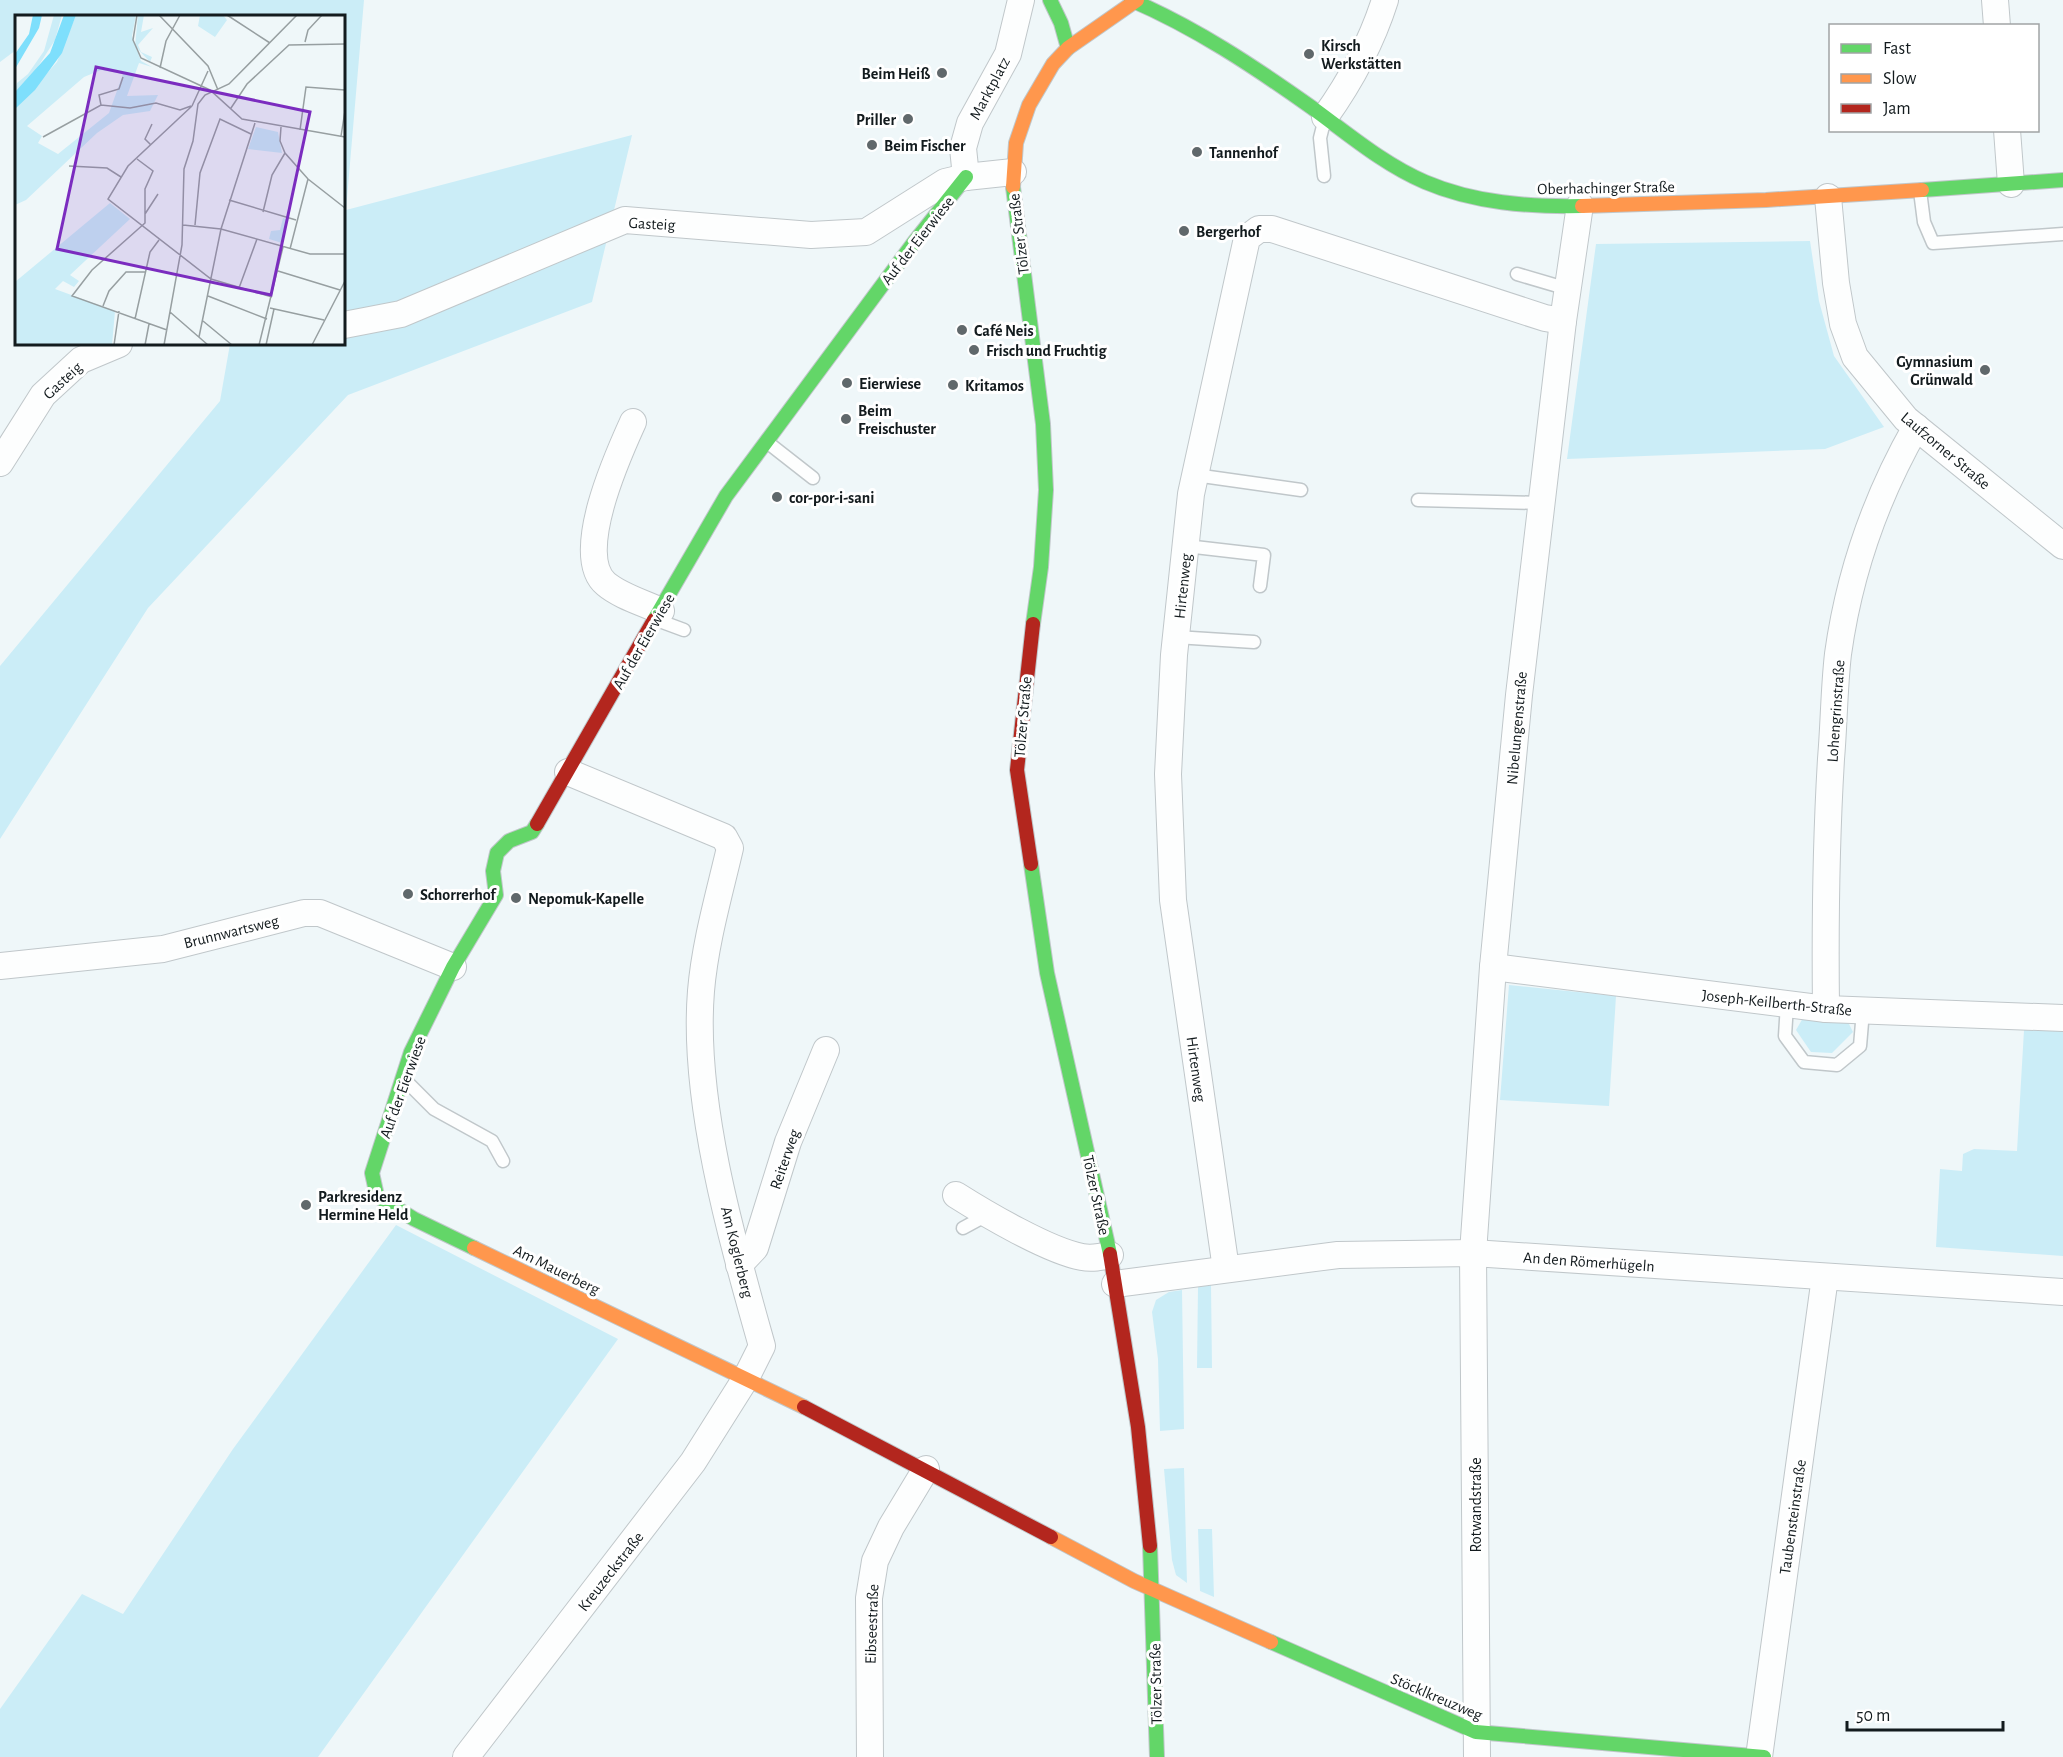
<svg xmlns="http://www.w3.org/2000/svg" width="2063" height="1757" font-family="'Alegreya Sans',sans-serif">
  <rect width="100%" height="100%" fill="#eff7f9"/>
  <g fill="#cbedf7">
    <path d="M 0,0 L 364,0 L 346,210 L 632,135 L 592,302 L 348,395 L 148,608 L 0,839 L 0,666 L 220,401 L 230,344 L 344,344 L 344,16 L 267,16 L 265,14 L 16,16 L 16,50 L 0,62 Z"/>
    <path d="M 1810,241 L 1819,301 L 1834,356 L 1884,427 L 1825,449 L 1567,459 L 1596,244 Z"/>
    <path d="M 1509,985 L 1616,996 L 1609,1106 L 1500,1100 Z"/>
    <path d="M 1803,1018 L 1848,1022 L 1853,1032 L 1832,1053 L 1811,1052 L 1796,1030 Z"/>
    <path d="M 2024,1030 L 2063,1031 L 2063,1256 L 1936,1247 L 1940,1169 L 1962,1171 L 1963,1154 L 1974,1149 L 2017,1151 Z"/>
    <path d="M 396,1225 L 618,1339 L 318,1757 L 0,1757 L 0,1709 L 82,1594 L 123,1614 L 233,1449 Z"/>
    <path d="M 1211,1285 L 1212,1368 L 1197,1368 L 1198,1287 Z"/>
    <path d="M 1182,1290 L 1184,1429 L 1160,1431 L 1158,1359 L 1152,1312 L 1156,1300 L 1169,1292 Z"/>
    <path d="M 1184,1468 L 1187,1583 L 1176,1575 L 1172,1560 L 1164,1469 Z"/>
    <path d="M 1198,1529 L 1212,1529 L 1214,1597 L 1200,1591 Z"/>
  </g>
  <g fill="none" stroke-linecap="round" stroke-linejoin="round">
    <defs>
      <g id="lane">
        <path d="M 1324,176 L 1320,138 L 1325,118"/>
        <path d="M 1920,191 L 1924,222 L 1933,243 L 2063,234"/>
        <path d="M 1517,274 L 1568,289"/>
        <path d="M 767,442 L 813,478"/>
        <path d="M 1195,475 L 1301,490"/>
        <path d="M 1418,500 L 1541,503"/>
        <path d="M 1186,546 L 1264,555 L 1260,586"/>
        <path d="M 657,620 L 684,630"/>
        <path d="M 1176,637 L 1254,642"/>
        <path d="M 1787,1004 L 1785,1036 L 1804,1062 L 1837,1065 L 1860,1046 L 1863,1011"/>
        <path d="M 406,1081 L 434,1109 L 492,1141 L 503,1161"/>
        <path d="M 963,1228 L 987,1215"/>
      </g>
      <g id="street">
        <path d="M 1995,0 L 1997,26"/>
        <path d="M 1325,117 C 1350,82 1372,41 1385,0"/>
        <path d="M 2007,130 L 2011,184"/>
        <path d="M 966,177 L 963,148 L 970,123 L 1008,54 L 1021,0"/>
        <path d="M 1828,197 L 1836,283 L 1843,324 L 1855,357 L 1906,419 L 2063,546"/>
        <path d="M 344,325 L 401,314 L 625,220 L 811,235 L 866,232 L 945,182 L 966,177 L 1013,172"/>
        <path d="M 633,422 C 618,455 572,556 606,584 C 620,596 644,603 661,611"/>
        <path d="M 0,463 L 43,395 L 81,360 L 119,344"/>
        <path d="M 0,966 L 163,949 L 304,913 L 320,913 L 453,967"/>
        <path d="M 1493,967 L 1826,1009 L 2063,1018"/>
        <path d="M 1826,1009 C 1825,925 1826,842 1831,759 C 1834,724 1834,689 1838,654 C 1849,575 1876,497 1916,427"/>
        <path d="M 956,1195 C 986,1214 1049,1251 1082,1257 C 1092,1259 1101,1257 1110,1255"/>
        <path d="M 739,1265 L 755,1248 L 788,1142 L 826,1050"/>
        <path d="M 1226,1269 L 1173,900 L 1168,774 L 1174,655 L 1191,494 L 1247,238 L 1259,229 L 1272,229 L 1545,318 L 1563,321"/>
        <path d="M 1115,1284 L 1338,1255 L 1473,1253 L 2063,1292"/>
        <path d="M 466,1757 L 693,1462 L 746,1378 L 762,1346 C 732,1240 692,1101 701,991 C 705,943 719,895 730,848 L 724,837 L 568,772"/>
        <path d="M 870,1757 L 869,1598 L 875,1561 L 891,1527 L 926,1469"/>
        <path d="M 1477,1757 L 1473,1253 L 1493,967 L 1519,695 L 1563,321 L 1580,205"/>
        <path d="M 1759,1757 L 1825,1277"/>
      </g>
      <g id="fast">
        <path d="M 1050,0 L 1061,23 L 1068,48"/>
        <path d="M 1131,0 C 1196,28 1253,66 1311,107 C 1347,133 1383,164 1425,182 C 1474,203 1529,207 1582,206"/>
        <path d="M 1013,187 L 1043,424 L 1046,490 L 1041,567 L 1033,624"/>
        <path d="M 1922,190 L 2063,180"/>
        <path d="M 654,620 L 726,496 L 915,241 L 966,177"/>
        <path d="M 1031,864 L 1047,973 L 1110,1254"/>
        <path d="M 474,1248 L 414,1219 L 377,1196 L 372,1173 L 411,1052 L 453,967 L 496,895 L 493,871 L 497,853 L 509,841 L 532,832 L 537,824"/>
        <path d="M 1150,1546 L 1157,1757"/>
        <path d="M 1271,1642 L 1476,1732 L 1764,1757"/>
      </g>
      <g id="slow">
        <path d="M 1013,187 L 1016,143 L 1029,105 L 1053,64 L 1068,48 L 1137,0"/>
        <path d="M 1582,206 L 1766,200 L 1922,190"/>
        <path d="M 474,1248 L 804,1407"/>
        <path d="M 1051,1537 L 1134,1581 L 1271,1642"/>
      </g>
      <g id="jam">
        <path d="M 537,824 L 654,620"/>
        <path d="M 1031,864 L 1017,770 L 1033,624"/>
        <path d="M 1110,1254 L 1138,1427 L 1150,1546"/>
        <path d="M 804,1407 L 1051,1537"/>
      </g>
    </defs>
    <use href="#lane" stroke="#c0c7ca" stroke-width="15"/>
    <use href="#street" stroke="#c0c7ca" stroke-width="28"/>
    <use href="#fast" stroke="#c0c7ca" stroke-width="16"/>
    <use href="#slow" stroke="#c0c7ca" stroke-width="16"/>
    <use href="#jam" stroke="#c0c7ca" stroke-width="16"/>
    <use href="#lane" stroke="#fdfefe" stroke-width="12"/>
    <use href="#street" stroke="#fdfefe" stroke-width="26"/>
    <use href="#fast" stroke="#63d668" stroke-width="14"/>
    <use href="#slow" stroke="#ff974d" stroke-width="14"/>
    <use href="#jam" stroke="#b3261e" stroke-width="14"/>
  </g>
  <g fill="#60686b" stroke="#fff" stroke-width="2">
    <circle cx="1309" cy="54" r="6"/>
    <circle cx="942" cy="73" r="6"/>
    <circle cx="908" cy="119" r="6"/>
    <circle cx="872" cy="145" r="6"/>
    <circle cx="1197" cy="152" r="6"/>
    <circle cx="1184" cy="231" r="6"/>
    <circle cx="962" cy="330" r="6"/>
    <circle cx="974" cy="350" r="6"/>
    <circle cx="1985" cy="370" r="6"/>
    <circle cx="847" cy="383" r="6"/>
    <circle cx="953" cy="385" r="6"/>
    <circle cx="846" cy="419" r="6"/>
    <circle cx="777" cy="497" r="6"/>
    <circle cx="408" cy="894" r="6"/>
    <circle cx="516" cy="898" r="6"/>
    <circle cx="306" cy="1205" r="6"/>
  </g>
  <g text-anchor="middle" stroke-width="6" stroke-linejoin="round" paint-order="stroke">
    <g font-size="16" font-weight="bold" fill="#131b1e" stroke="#fff" text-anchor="start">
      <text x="1321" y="51">Kirsch<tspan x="1321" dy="18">Werkstätten</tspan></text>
      <text x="930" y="79" text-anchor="end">Beim Heiß</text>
      <text x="896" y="125" text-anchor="end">Priller</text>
      <text x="884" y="151">Beim Fischer</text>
      <text x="1209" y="158">Tannenhof</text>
      <text x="1196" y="237">Bergerhof</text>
      <text x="974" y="336">Café Neis</text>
      <text x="986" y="356">Frisch und Fruchtig</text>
      <text x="1973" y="367" text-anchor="end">Gymnasium<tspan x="1973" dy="18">Grünwald</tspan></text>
      <text x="859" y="389">Eierwiese</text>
      <text x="965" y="391">Kritamos</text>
      <text x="858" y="416">Beim<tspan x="858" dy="18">Freischuster</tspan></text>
      <text x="789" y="503">cor-por-i-sani</text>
      <text x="420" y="900">Schorrerhof</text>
      <text x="528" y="904">Nepomuk-Kapelle</text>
      <text x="318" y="1202">Parkresidenz<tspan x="318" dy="18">Hermine Held</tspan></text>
    </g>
    <g font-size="16" fill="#131b1e" stroke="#fff">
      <text transform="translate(989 88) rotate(-62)" y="6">Marktplatz</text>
      <text transform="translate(1606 187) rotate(-1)" y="6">Oberhachinger Straße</text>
      <text transform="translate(652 223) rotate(3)" y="6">Gasteig</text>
      <text transform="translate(1018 234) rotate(-97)" y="6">Tölzer Straße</text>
      <text transform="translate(917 240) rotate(-52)" y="6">Auf der Eierwiese</text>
      <text transform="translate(62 380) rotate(-43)" y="6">Gasteig</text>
      <text transform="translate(1946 450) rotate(40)" y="6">Laufzorner Straße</text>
      <text transform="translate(1182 586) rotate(-84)" y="6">Hirtenweg</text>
      <text transform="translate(643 641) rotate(-60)" y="6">Auf der Eierwiese</text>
      <text transform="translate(1835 711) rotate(-86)" y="6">Lohengrinstraße</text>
      <text transform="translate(1022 717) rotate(-85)" y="6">Tölzer Straße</text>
      <text transform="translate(1516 728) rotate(-85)" y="6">Nibelungenstraße</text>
      <text transform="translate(231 931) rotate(-14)" y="6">Brunnwartsweg</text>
      <text transform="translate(1777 1002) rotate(6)" y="6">Joseph-Keilberth-Straße</text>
      <text transform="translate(1197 1069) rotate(82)" y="6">Hirtenweg</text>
      <text transform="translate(402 1087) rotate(-70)" y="6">Auf der Eierwiese</text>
      <text transform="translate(784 1159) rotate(-71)" y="6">Reiterweg</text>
      <text transform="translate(1097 1195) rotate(78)" y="6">Tölzer Straße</text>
      <text transform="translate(738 1252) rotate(76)" y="6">Am Koglerberg</text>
      <text transform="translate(1589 1261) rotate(4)" y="6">An den Römerhügeln</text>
      <text transform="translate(557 1269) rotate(26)" y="6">Am Mauerberg</text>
      <text transform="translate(1475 1505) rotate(-90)" y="6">Rotwandstraße</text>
      <text transform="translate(1792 1517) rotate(-82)" y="6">Taubensteinstraße</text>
      <text transform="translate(610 1571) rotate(-52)" y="6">Kreuzeckstraße</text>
      <text transform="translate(871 1624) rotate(-88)" y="6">Eibseestraße</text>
      <text transform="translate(1155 1684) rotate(-91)" y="6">Tölzer Straße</text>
      <text transform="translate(1437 1696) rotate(23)" y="6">Stöcklkreuzweg</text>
    </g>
  </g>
  <g transform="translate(15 15)">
    <rect width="330" height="330" fill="#eff7f9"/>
    <path d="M 39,0 L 47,0 L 40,25 L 17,61 L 0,77 L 2,68 L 13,59 L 29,36 ZM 61,0 L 121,0 L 117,21 L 126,46 L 137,52 L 124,48 L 112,81 L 143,80 L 135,96 L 108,100 L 82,118 L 11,185 L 0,190 L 0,94 L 42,47 ZM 86,55 L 108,59 L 94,98 L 43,139 L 23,128 L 27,121 L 12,111 L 69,62 ZM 123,0 L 129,0 L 126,17 L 138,13 L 123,30 L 126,37 L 137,42 L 135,47 L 120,31 ZM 185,0 L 208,0 L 212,5 L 200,22 L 183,11 ZM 241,112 L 263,117 L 267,138 L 233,134 ZM 95,188 L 115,204 L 55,260 L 64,266 L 59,272 L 48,266 L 40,274 L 100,296 L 97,330 L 0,330 L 0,267 ZM 268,203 L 273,205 L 267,228 L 254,224 L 256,216 L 265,215 Z" fill="#cbedf7" fill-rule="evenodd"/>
    <path d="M 18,0 L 27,0 L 24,13 L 0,54 L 0,39 L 14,19 ZM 49,0 L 61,0 L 47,38 L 20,75 L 0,94 L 0,77 L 35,38 Z" fill="#7edffc"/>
    <path fill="none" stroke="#979fa1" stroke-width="1.5" d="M 122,0 L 118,25 L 126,43 L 195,75 L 227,104 L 330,122M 144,0 L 193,51 L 203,75M 212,0 L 255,28M 290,27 L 293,15 L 307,0M 145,53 L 151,26 L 165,0M 86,90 L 84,80 L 104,74 L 108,62M 177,91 L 113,151 L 93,184 L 196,264 L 257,282M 177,91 L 193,56M 216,93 L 232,69 L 274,30 L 330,29M 266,112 L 265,126 L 270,138 L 293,164 L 330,193M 285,115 L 291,72 L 330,75M 326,121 L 330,96M 28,122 L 86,90 L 115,93 L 141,88 L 165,95 L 176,91M 136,130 L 130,124 L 137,109M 122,144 L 138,156 L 130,174 L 130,208 L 77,255 L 57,281 L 152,315M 54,151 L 92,153 L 106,162M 214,185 L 281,205M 248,197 L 257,160 L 270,138M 130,199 L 143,179M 168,210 L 206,214 L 295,239 L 330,239M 180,210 L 185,158 L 205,104 L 236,119M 275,234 L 293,164M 263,256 L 325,275M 224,273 L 242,224M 193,281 L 252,304M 88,291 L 94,276 L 111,257 L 131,257M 255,293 L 309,305M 155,297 L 193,330M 120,304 L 135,237 L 144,225M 188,306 L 217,330M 184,322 L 206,214 L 240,108M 99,330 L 104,296M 130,330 L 134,309M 149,330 L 167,230 L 169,154 L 178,126 L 183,89 L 190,80 L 214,69 L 282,0M 244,330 L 268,232M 251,330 L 259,294M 297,330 L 330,266"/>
    <path fill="#7b2cbf" fill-opacity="0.15" stroke="#7b2cbf" stroke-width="3" d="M 81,52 L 295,97 L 256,280 L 42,234 Z"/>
    <rect width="330" height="330" fill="none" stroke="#131b1e" stroke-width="3"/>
  </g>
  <rect x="1829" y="24" width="210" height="108" fill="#ffffff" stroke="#a1a4a5" stroke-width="1.5"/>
  <rect x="1841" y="44" width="30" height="9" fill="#63d668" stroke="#a1a4a5" stroke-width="1.5"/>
  <text x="1883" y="54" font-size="18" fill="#131b1e">Fast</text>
  <rect x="1841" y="74" width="30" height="9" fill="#ff974d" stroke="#a1a4a5" stroke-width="1.5"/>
  <text x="1883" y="84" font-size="18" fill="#131b1e">Slow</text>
  <rect x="1841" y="104" width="30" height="9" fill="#b3261e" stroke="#a1a4a5" stroke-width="1.5"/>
  <text x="1883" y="114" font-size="18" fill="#131b1e">Jam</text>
  <path d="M1847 1721v9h156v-9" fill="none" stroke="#131b1e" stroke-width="3"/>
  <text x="1856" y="1721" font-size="18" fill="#131b1e" stroke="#ffffff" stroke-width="4.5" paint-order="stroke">50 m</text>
</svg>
